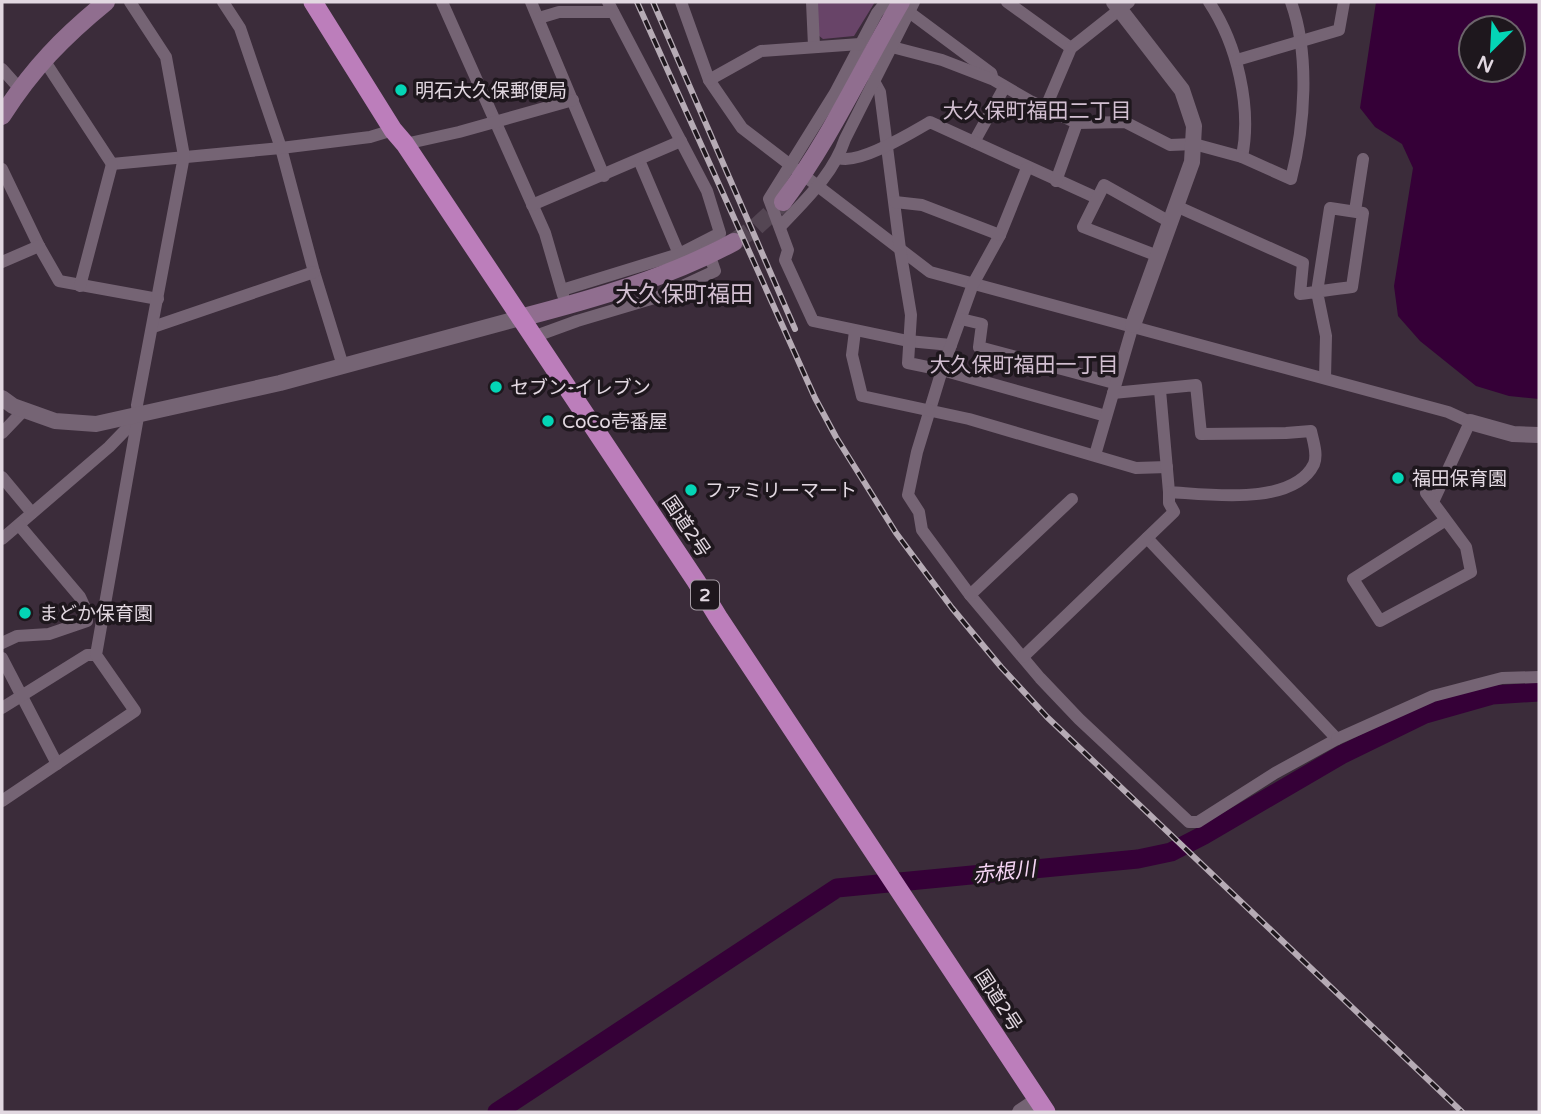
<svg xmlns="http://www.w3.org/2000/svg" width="1541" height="1114" font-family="'Varela Round','Noto Sans JP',sans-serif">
  <rect width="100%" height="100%" fill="#3b2c3a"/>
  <path fill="#684468" d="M 815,2 L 875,2 L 854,36 L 823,39 L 818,35 Z"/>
  <path fill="#350037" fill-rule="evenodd" d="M 1376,2 L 1539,2 L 1539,399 L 1509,396 L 1476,386 L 1420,341 L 1398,316 L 1394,286 L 1413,168 L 1402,144 L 1375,127 L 1360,108 ZM 1471,28 L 1513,28 L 1513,70 L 1471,70 Z"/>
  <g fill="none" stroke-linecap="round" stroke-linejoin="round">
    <path stroke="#350037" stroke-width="19" d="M 497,1112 L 837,888 L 1138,859 L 1171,852 L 1204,835 L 1341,755 L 1425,714 L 1492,695 L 1539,692"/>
    <path stroke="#544653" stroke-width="18" stroke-dasharray="18 9" stroke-linecap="butt" d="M 734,242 L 756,227 L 783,202"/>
    <g stroke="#756474" stroke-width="12">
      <path d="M 223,2 L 240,28 L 281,148 L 314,272 L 343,366"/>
      <path d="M 442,2 L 545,233 L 563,295"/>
      <path d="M 531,2 L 604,176"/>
      <path d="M 681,2 L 709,80 L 742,128 L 930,272 L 1448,412 L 1470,422 L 1433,502"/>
      <path d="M 812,2 L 814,46"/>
      <path d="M 886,2 L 877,13 L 835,93 L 769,199 L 788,250 L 785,260 L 813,321 L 908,341 L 951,345"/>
      <path d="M 1007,2 L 1071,48"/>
      <path d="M 1209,2 C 1237,44 1252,107 1242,157"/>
      <path d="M 909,12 L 991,73 L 992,76"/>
      <path d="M 539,18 L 559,12 L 613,12"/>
      <path d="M 892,47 L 942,60 L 994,80 L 1030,101 L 1077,123 L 1125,122 L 1170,145 L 1194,144 L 1242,157 L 1291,179 C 1305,125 1310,55 1291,2"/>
      <path d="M 44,60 L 112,164 L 281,148 L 370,137 L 393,130"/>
      <path d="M 1237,60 L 1339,30 L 1344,2"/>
      <path d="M 2,69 L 19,88"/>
      <path d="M 709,80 L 761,51 L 860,44"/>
      <path d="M 874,81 L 880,92 L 900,249 L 911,315 L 908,363 L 942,370 L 1106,416"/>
      <path d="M 1045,109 L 1071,48 L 1129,2"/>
      <path d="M 974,142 L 1004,88"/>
      <path d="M 405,144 L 459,132 L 573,100"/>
      <path d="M 839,158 C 859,165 911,133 930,122 L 1097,198"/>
      <path d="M 639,160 L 679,254"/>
      <path d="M 1027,168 L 1000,235 L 973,284 L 942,370 L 917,452 L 908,495 L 919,512 L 922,530 L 970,595 L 1040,678 L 1079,719 L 1189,822 L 1198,822 L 1275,773 L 1337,739 L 1147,538"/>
      <path d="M 2,169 L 39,246 L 59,281 L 158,299"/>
      <path d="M 1056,181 L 1077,123"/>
      <path d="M 895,202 L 922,205 L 1000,235"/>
      <path d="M 532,205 L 681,141"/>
      <path d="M 1176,206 L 1303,263 L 1300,294 C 1317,292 1334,289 1352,287 L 1363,213 L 1330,208 L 1317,292 L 1326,336 L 1325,378"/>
      <path d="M 1355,211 L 1363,159"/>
      <path d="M 780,227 C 805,200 833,175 845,139 L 914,2"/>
      <path d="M 1158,256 L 1083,227 L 1104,185 L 1170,222"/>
      <path d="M 2,262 L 39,246"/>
      <path d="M 80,286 L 112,164"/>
      <path d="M 562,290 L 679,254 L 720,233 L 707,191 L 608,2"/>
      <path d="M 961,319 L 982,324 L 979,347 L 1114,383"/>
      <path d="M 153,327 L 314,272"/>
      <path d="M 855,331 L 852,355 L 862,396 L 969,419 L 1136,468 L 1167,467"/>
      <path d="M 533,337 L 577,321 L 661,296 L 715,271 L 707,248"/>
      <path d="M 1113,393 L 1196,385 L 1201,434 L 1286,433 L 1311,431 C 1313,441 1318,454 1314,464 C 1293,507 1207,494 1169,492 L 1160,390"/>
      <path d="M 2,433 L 24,410"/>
      <path d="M 1095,455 L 1133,325"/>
      <path d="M 2,477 L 32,513"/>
      <path d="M 1426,493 L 1466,547 L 1471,572 L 1380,621 L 1353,579 L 1446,520"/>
      <path d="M 2,539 L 109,447 L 138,417"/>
      <path d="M 970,595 L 1072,499"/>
      <path d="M 2,643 L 17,636 L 49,634 L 87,621 L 86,610 L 80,597 L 19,525"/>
      <path d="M 1023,657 L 1174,512 L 1169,503 L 1169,492"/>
      <path d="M 2,658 L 57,764"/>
      <path d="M 2,708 L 87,655 L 96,655"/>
      <path d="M 1337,739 L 1433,696 L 1502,678 L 1539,677"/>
      <path d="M 2,801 L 135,711 L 96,655 L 138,417 L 137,405 L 184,156 L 166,57 L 130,2"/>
    </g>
    <g stroke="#756474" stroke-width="16">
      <path d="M 1114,2 L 1182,90 L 1194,126 L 1192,162 L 1133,325"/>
      <path d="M 2,398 L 13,406 L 55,421 L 96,424 L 280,383 L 520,318"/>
      <path d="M 1470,422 L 1513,434 L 1539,435"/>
      <path d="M 1020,1112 L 1038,1100"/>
    </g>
    <g stroke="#906e8f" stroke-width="18">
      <path d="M 2,116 C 32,69 63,37 106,2"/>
      <path d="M 783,202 C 831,138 861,70 901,2"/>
      <path d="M 520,318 C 593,299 668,278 734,242"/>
    </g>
    <path stroke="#bc7ebb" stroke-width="19" d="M 313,2 L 393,130 L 405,144 L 696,581 L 718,617 L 1046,1112"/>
    <defs>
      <g id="rail">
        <path d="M 637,2 L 815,398 L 836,437 L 896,533 L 952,608 L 1001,667 L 1047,717 L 1462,1112"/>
        <path d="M 653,2 L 795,329"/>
      </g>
    </defs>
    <use href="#rail" stroke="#b6abb5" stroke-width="6"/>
    <use href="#rail" stroke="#1e171d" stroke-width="3.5" stroke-dasharray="10" stroke-linecap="butt"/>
  </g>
  <g fill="#04d5b6" stroke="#1e171d" stroke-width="2.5">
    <circle cx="401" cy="90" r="7"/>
    <circle cx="496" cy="387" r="7"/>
    <circle cx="548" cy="421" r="7"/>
    <circle cx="1398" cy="478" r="7"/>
    <circle cx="691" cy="490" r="7"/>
    <circle cx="25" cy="613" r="7"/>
  </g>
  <g text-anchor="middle" stroke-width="7" stroke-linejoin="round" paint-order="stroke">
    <rect fill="#1e171d" stroke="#a79ea6" stroke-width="2" x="691" y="580.5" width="28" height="29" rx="5"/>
    <g font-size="18" font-weight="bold" fill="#e2d8e1">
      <text x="705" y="601">2</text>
    </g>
    <g font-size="19" fill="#e2d8e1" stroke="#1e171d" text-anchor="start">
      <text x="415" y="97">明石大久保郵便局</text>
      <text x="510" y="394">セブン-イレブン</text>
      <text x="562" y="428">CoCo壱番屋</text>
      <text x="1412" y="485">福田保育園</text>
      <text x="705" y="497">ファミリーマート</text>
      <text x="39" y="620">まどか保育園</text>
    </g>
    <g font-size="19" fill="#e2d8e1" stroke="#1e171d">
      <text transform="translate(687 526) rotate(56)" y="7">国道2号</text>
      <text transform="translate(999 1000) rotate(57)" y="7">国道2号</text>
    </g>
    <g font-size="21" fill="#d2bfd1" stroke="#1e171d">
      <text x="1037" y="118">大久保町福田二丁目</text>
      <text x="1024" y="372">大久保町福田一丁目</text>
    </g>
    <g font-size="21" font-style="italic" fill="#f6d5f5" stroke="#1e171d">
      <text transform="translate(1004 872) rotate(-6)" y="7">赤根川</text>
    </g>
    <g font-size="23" fill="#d2bfd1" stroke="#1e171d">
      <text x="684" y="302">大久保町福田</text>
    </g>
  </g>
  <rect width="1541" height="1114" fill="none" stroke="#e2d8e1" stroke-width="7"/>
  <g transform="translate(1492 49) rotate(204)"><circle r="33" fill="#1e171d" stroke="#6c646b" stroke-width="2"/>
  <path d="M0-5L12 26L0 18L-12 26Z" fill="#04d5b6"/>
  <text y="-10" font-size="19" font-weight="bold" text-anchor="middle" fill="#e2d8e1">N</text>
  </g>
</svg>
